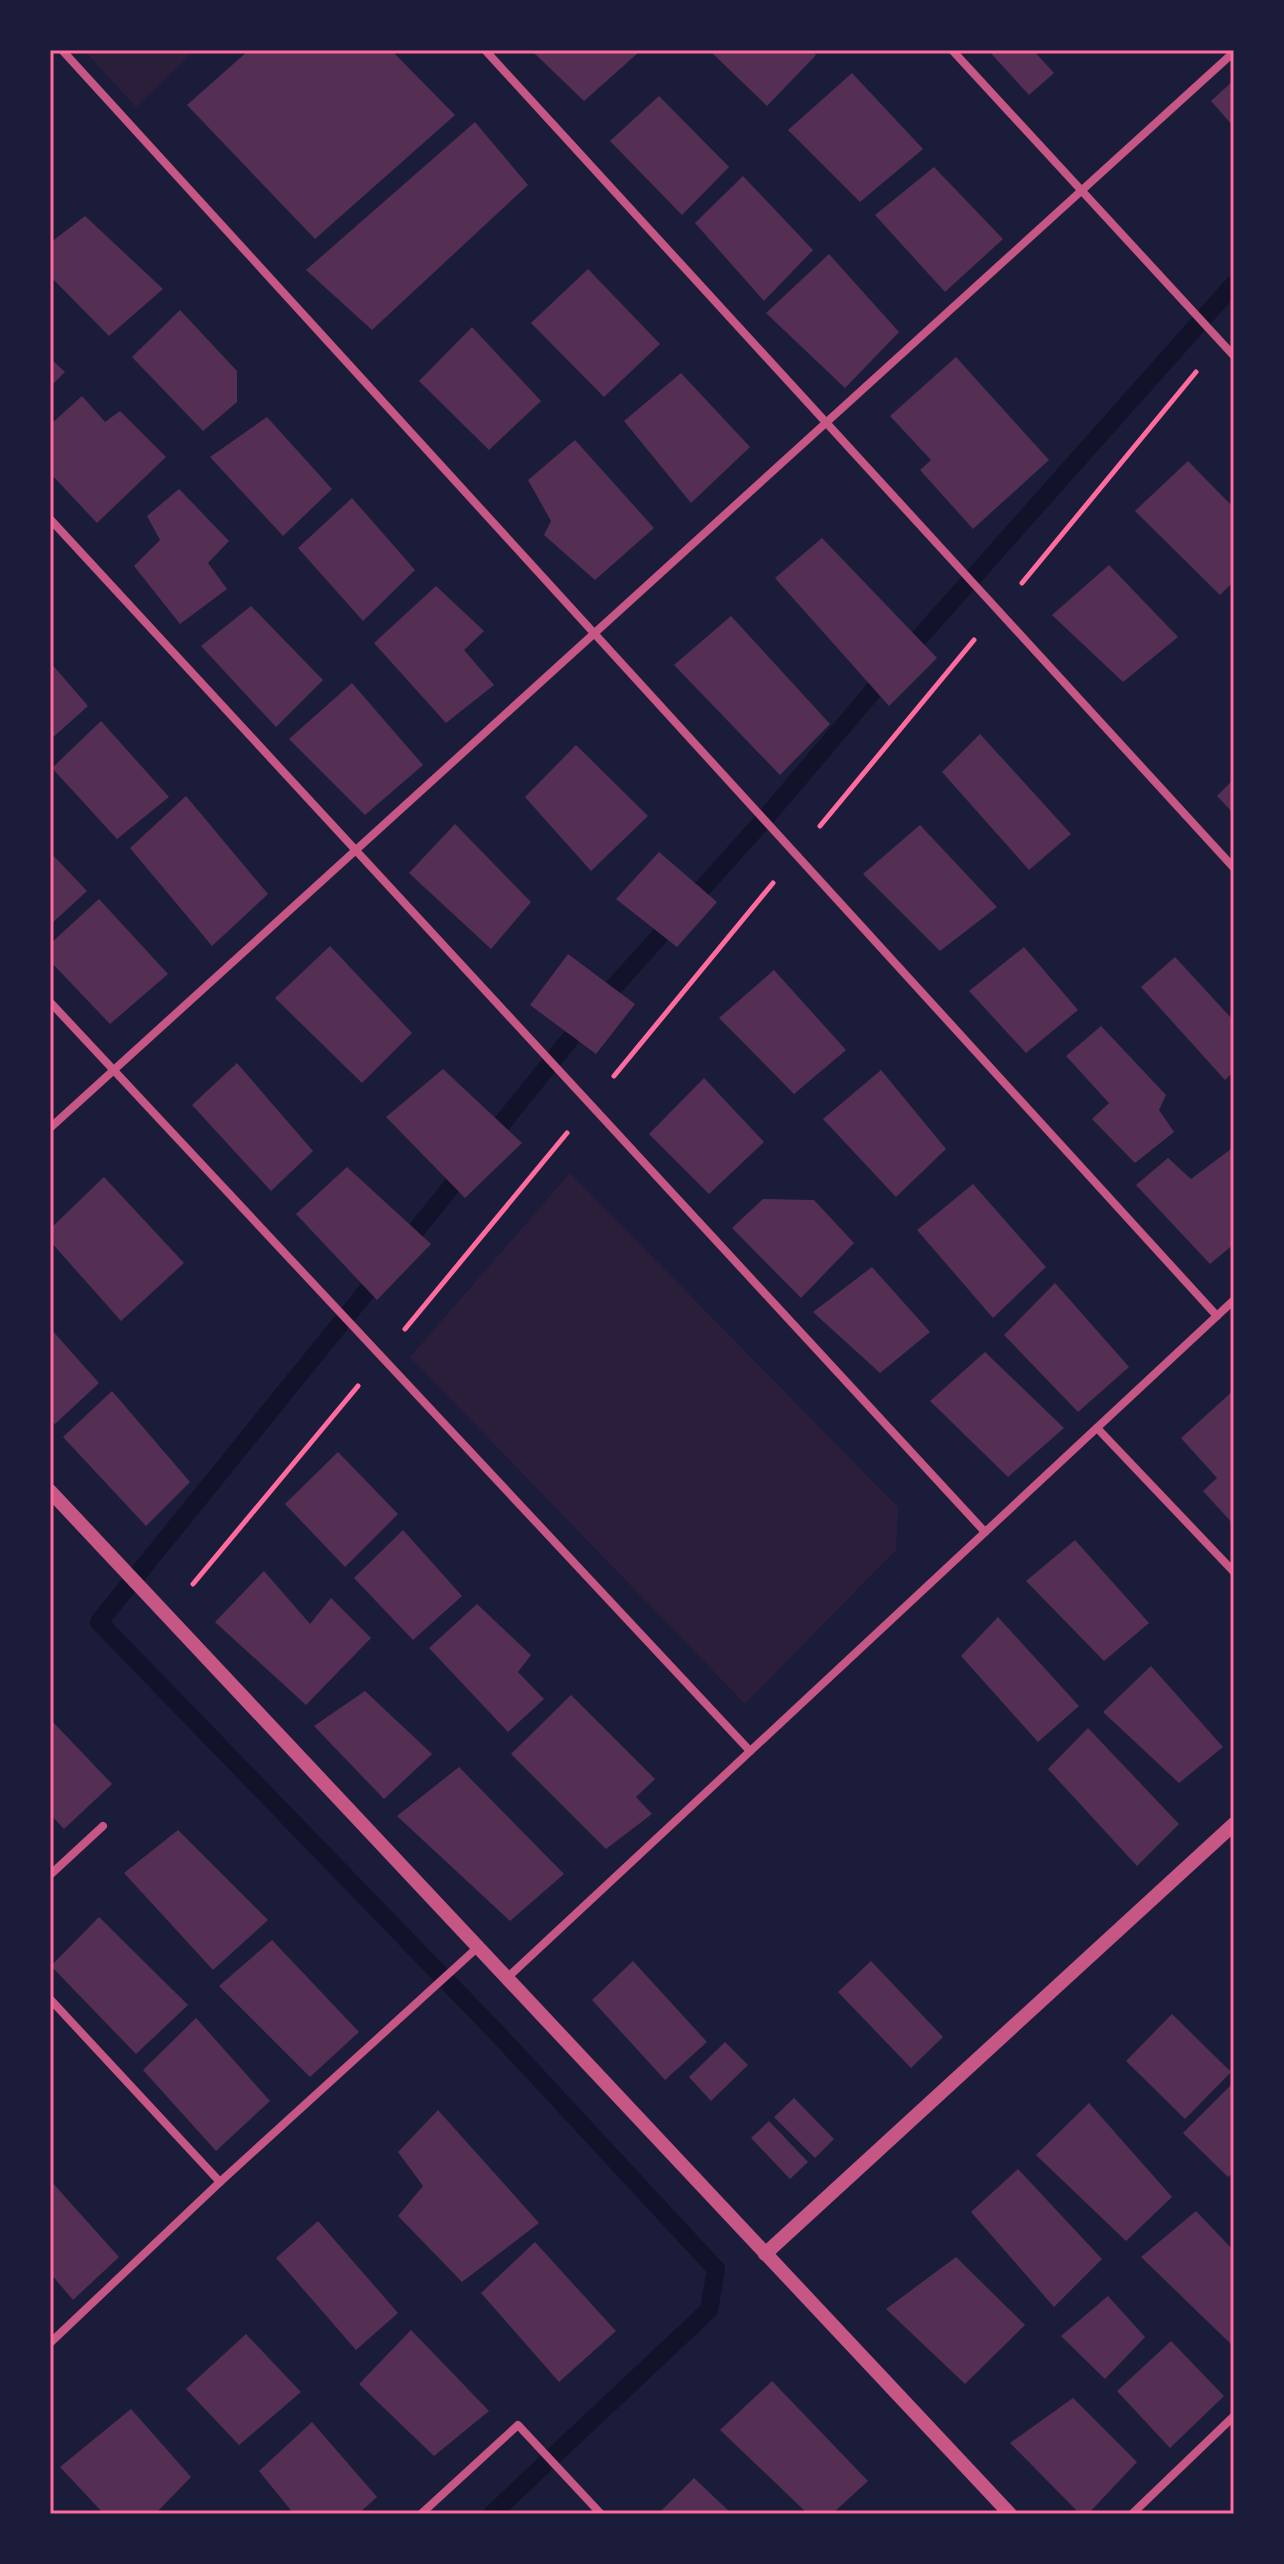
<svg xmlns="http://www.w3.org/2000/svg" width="1284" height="2564" font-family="Literata,serif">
  <rect width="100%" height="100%" fill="#1b1b3a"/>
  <g fill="#2a1e3b">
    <path d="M 84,50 L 195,50 L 136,107 Z"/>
    <path d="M 570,1173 L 898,1507 L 896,1550 L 745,1704 L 410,1357 Z"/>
  </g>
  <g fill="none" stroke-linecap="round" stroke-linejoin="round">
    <g stroke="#12122b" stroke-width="18">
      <path d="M 487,1142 L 595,1008 L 762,822 L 895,665 L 1234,284"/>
      <path d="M 402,1248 L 466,1168"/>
      <path d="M 383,1271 L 99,1622 L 498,2034 L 716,2269 L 709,2310 L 492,2514"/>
    </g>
  </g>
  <g fill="#542f53">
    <path d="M 249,50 L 391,50 L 455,115 L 315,239 L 187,105 Z"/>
    <path d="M 531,50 L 637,50 L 639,52 L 584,101 Z"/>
    <path d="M 709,50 L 811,50 L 816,55 L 767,106 Z"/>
    <path d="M 988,50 L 1033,50 L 1054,73 L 1029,95 Z"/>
    <path d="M 852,73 L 923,149 L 860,202 L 788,130 Z"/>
    <path d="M 1234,80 L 1234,127 L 1211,101 Z"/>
    <path d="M 659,96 L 729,167 L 682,215 L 610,141 Z"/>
    <path d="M 475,122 L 528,185 L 372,330 L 306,270 Z"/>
    <path d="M 934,167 L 1003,239 L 945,292 L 875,215 Z"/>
    <path d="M 743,176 L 813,250 L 764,301 L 695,223 Z"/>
    <path d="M 85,216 L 163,289 L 109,336 L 50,276 L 50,243 Z"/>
    <path d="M 829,254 L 899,332 L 845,388 L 766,313 Z"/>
    <path d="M 588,269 L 660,344 L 604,397 L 531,323 Z"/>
    <path d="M 180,310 L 237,371 L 237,402 L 203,431 L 132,357 Z"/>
    <path d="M 472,327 L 541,401 L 489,450 L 419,381 Z"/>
    <path d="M 956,357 L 1049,460 L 973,529 L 920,470 L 931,460 L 890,416 Z"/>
    <path d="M 50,358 L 65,372 L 50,387 Z"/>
    <path d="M 681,373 L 750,447 L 691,503 L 624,421 Z"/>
    <path d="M 82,396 L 105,422 L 120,411 L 166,457 L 97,523 L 50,473 L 50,425 Z"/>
    <path d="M 267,417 L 332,489 L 283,536 L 210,457 Z"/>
    <path d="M 575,440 L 654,528 L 595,580 L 544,535 L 551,521 L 528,480 Z"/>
    <path d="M 1188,461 L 1234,508 L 1234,581 L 1220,595 L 1135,511 Z"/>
    <path d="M 179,489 L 229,541 L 208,563 L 227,589 L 180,624 L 134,566 L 160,540 L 147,516 Z"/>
    <path d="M 352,498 L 415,570 L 363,621 L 298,548 Z"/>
    <path d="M 822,538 L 937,658 L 889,706 L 775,578 Z"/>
    <path d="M 1109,565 L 1178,637 L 1123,682 L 1052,615 Z"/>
    <path d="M 436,586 L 484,631 L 464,650 L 494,685 L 446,723 L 374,643 Z"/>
    <path d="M 251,606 L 323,680 L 276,727 L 201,646 Z"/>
    <path d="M 731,616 L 830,724 L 780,775 L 674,665 Z"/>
    <path d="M 50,662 L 88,706 L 50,740 Z"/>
    <path d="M 352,683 L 423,765 L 365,815 L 289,739 Z"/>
    <path d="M 101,721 L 169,797 L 117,839 L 52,768 Z"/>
    <path d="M 980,734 L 1071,834 L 1029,870 L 942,772 Z"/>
    <path d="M 576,745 L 648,816 L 591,871 L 525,797 Z"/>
    <path d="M 1234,779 L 1234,814 L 1217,796 Z"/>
    <path d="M 186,796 L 268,894 L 212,946 L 130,848 Z"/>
    <path d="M 455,824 L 531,902 L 491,949 L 409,873 Z"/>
    <path d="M 920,825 L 997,907 L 940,951 L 863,874 Z"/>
    <path d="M 50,852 L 87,891 L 50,925 Z"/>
    <path d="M 659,852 L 717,902 L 677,947 L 616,899 Z"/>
    <path d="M 99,899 L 168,974 L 110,1024 L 50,961 L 50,944 Z"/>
    <path d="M 330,946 L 412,1033 L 362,1083 L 275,998 Z"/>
    <path d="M 1024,947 L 1078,1010 L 1026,1053 L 969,991 Z"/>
    <path d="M 568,954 L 635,1004 L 596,1054 L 530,1005 Z"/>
    <path d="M 1175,957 L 1234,1021 L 1234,1071 L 1225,1080 L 1141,987 Z"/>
    <path d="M 774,970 L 846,1050 L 794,1094 L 719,1018 Z"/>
    <path d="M 1101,1026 L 1166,1095 L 1159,1110 L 1174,1132 L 1135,1163 L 1092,1119 L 1109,1103 L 1066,1056 Z"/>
    <path d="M 237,1063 L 313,1151 L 271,1191 L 192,1105 Z"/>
    <path d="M 443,1069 L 522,1143 L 465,1198 L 386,1117 Z"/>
    <path d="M 881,1070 L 946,1149 L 896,1197 L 823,1119 Z"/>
    <path d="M 704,1078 L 764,1142 L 709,1194 L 649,1134 Z"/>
    <path d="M 1231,1149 L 1234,1152 L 1234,1244 L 1210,1264 L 1136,1185 L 1168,1158 L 1191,1179 Z"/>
    <path d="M 347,1167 L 431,1244 L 377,1300 L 296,1214 Z"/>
    <path d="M 104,1177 L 184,1263 L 121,1321 L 50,1241 L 50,1229 Z"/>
    <path d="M 973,1184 L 1046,1267 L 993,1318 L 917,1230 Z"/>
    <path d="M 763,1199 L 814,1200 L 854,1243 L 801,1298 L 732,1228 Z"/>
    <path d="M 872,1267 L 930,1332 L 880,1373 L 813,1312 Z"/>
    <path d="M 1055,1283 L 1129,1367 L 1078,1412 L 1004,1335 Z"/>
    <path d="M 50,1328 L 99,1383 L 55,1424 L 50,1419 Z"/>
    <path d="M 985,1352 L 1064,1428 L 1008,1477 L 930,1401 Z"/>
    <path d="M 1234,1390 L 1234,1525 L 1203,1491 L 1217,1478 L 1181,1438 Z"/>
    <path d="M 112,1391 L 190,1482 L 146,1526 L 63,1437 Z"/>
    <path d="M 338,1452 L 398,1514 L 345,1567 L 285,1504 Z"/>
    <path d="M 403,1530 L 462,1596 L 413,1640 L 354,1578 Z"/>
    <path d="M 1075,1540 L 1149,1623 L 1104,1661 L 1026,1581 Z"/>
    <path d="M 264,1571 L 310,1624 L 331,1598 L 371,1638 L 306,1705 L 215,1622 Z"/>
    <path d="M 477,1604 L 531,1655 L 518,1672 L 544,1699 L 508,1732 L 429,1648 Z"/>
    <path d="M 998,1617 L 1079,1706 L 1038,1742 L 961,1656 Z"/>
    <path d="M 1151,1666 L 1223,1747 L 1179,1783 L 1103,1712 Z"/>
    <path d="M 365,1691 L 432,1754 L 384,1799 L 314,1726 Z"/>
    <path d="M 571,1695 L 655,1779 L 636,1797 L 652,1814 L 606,1849 L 511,1754 Z"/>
    <path d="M 50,1719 L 112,1784 L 64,1829 L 50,1814 Z"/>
    <path d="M 1088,1728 L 1179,1824 L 1137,1866 L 1048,1769 Z"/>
    <path d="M 459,1767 L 564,1874 L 510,1921 L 397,1816 Z"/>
    <path d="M 178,1830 L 268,1920 L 213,1970 L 124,1873 Z"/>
    <path d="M 99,1917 L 188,2005 L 136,2054 L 51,1966 Z"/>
    <path d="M 272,1940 L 359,2032 L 310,2077 L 219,1986 Z"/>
    <path d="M 633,1961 L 707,2042 L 665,2080 L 592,2000 Z"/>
    <path d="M 871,1961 L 943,2037 L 911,2068 L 838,1992 Z"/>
    <path d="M 1172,2014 L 1231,2072 L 1185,2119 L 1126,2061 Z"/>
    <path d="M 196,2018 L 270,2101 L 216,2151 L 143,2070 Z"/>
    <path d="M 725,2042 L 748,2065 L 711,2101 L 689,2077 Z"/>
    <path d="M 1234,2082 L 1234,2171 L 1228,2177 L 1183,2133 Z"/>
    <path d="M 794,2098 L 834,2139 L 815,2158 L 774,2117 Z"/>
    <path d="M 1089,2103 L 1172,2197 L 1126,2241 L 1036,2155 Z"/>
    <path d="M 438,2110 L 539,2223 L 462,2282 L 398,2216 L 423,2186 L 398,2152 Z"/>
    <path d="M 769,2121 L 808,2162 L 790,2179 L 751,2138 Z"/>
    <path d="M 1018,2169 L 1102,2259 L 1054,2307 L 971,2212 Z"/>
    <path d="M 50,2180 L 119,2257 L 73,2300 L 50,2273 Z"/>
    <path d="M 1196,2211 L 1234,2251 L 1234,2347 L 1141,2257 Z"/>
    <path d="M 318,2221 L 398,2313 L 356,2350 L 276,2258 Z"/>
    <path d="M 535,2242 L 616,2331 L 559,2382 L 481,2293 Z"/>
    <path d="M 956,2257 L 1025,2325 L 965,2384 L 886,2309 Z"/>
    <path d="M 1108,2296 L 1145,2337 L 1105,2379 L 1061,2336 Z"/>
    <path d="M 411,2330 L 489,2411 L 434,2456 L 359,2384 Z"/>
    <path d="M 246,2334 L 301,2392 L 239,2445 L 186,2389 Z"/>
    <path d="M 1171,2341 L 1224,2396 L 1170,2448 L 1117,2391 Z"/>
    <path d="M 772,2381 L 868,2481 L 832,2514 L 808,2514 L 720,2430 Z"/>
    <path d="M 1073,2398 L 1137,2462 L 1088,2514 L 1080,2514 L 1010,2443 Z"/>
    <path d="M 131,2409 L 191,2477 L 155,2514 L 104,2514 L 60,2467 Z"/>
    <path d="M 312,2422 L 377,2497 L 358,2514 L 294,2514 L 259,2471 Z"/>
    <path d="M 694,2478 L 732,2514 L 658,2514 Z"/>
  </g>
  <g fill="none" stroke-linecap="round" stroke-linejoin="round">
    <g stroke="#ff6b9d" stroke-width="5">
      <path d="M 1022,583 L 1196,372"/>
      <path d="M 820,826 L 974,640"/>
      <path d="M 614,1076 L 773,883"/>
      <path d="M 405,1329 L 567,1133"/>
      <path d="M 193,1584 L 358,1386"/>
    </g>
    <g stroke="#c65784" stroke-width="8">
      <path d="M 62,50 L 1217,1316"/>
      <path d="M 485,50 L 1234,868"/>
      <path d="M 952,50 L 1234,356"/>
      <path d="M 50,519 L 985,1532"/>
      <path d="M 50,1002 L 750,1751"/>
      <path d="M 50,1128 L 1234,52"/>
      <path d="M 1097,1428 L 1234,1572"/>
      <path d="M 50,1875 L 103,1826"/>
      <path d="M 507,1978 L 1234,1300"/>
      <path d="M 50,1999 L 220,2182"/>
      <path d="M 50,2343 L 220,2182 L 478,1947"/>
      <path d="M 421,2514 L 518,2425 L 601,2514"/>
      <path d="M 1132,2514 L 1234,2416"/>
    </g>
    <g stroke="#c65784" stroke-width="14">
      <path d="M 50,1491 L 1010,2514"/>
      <path d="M 765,2254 L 1234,1824"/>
    </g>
  </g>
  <rect width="1284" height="2564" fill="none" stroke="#1b1b3a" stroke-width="104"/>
  <rect x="52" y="52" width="1180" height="2460" fill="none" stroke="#ff6b9d" stroke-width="3"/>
</svg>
